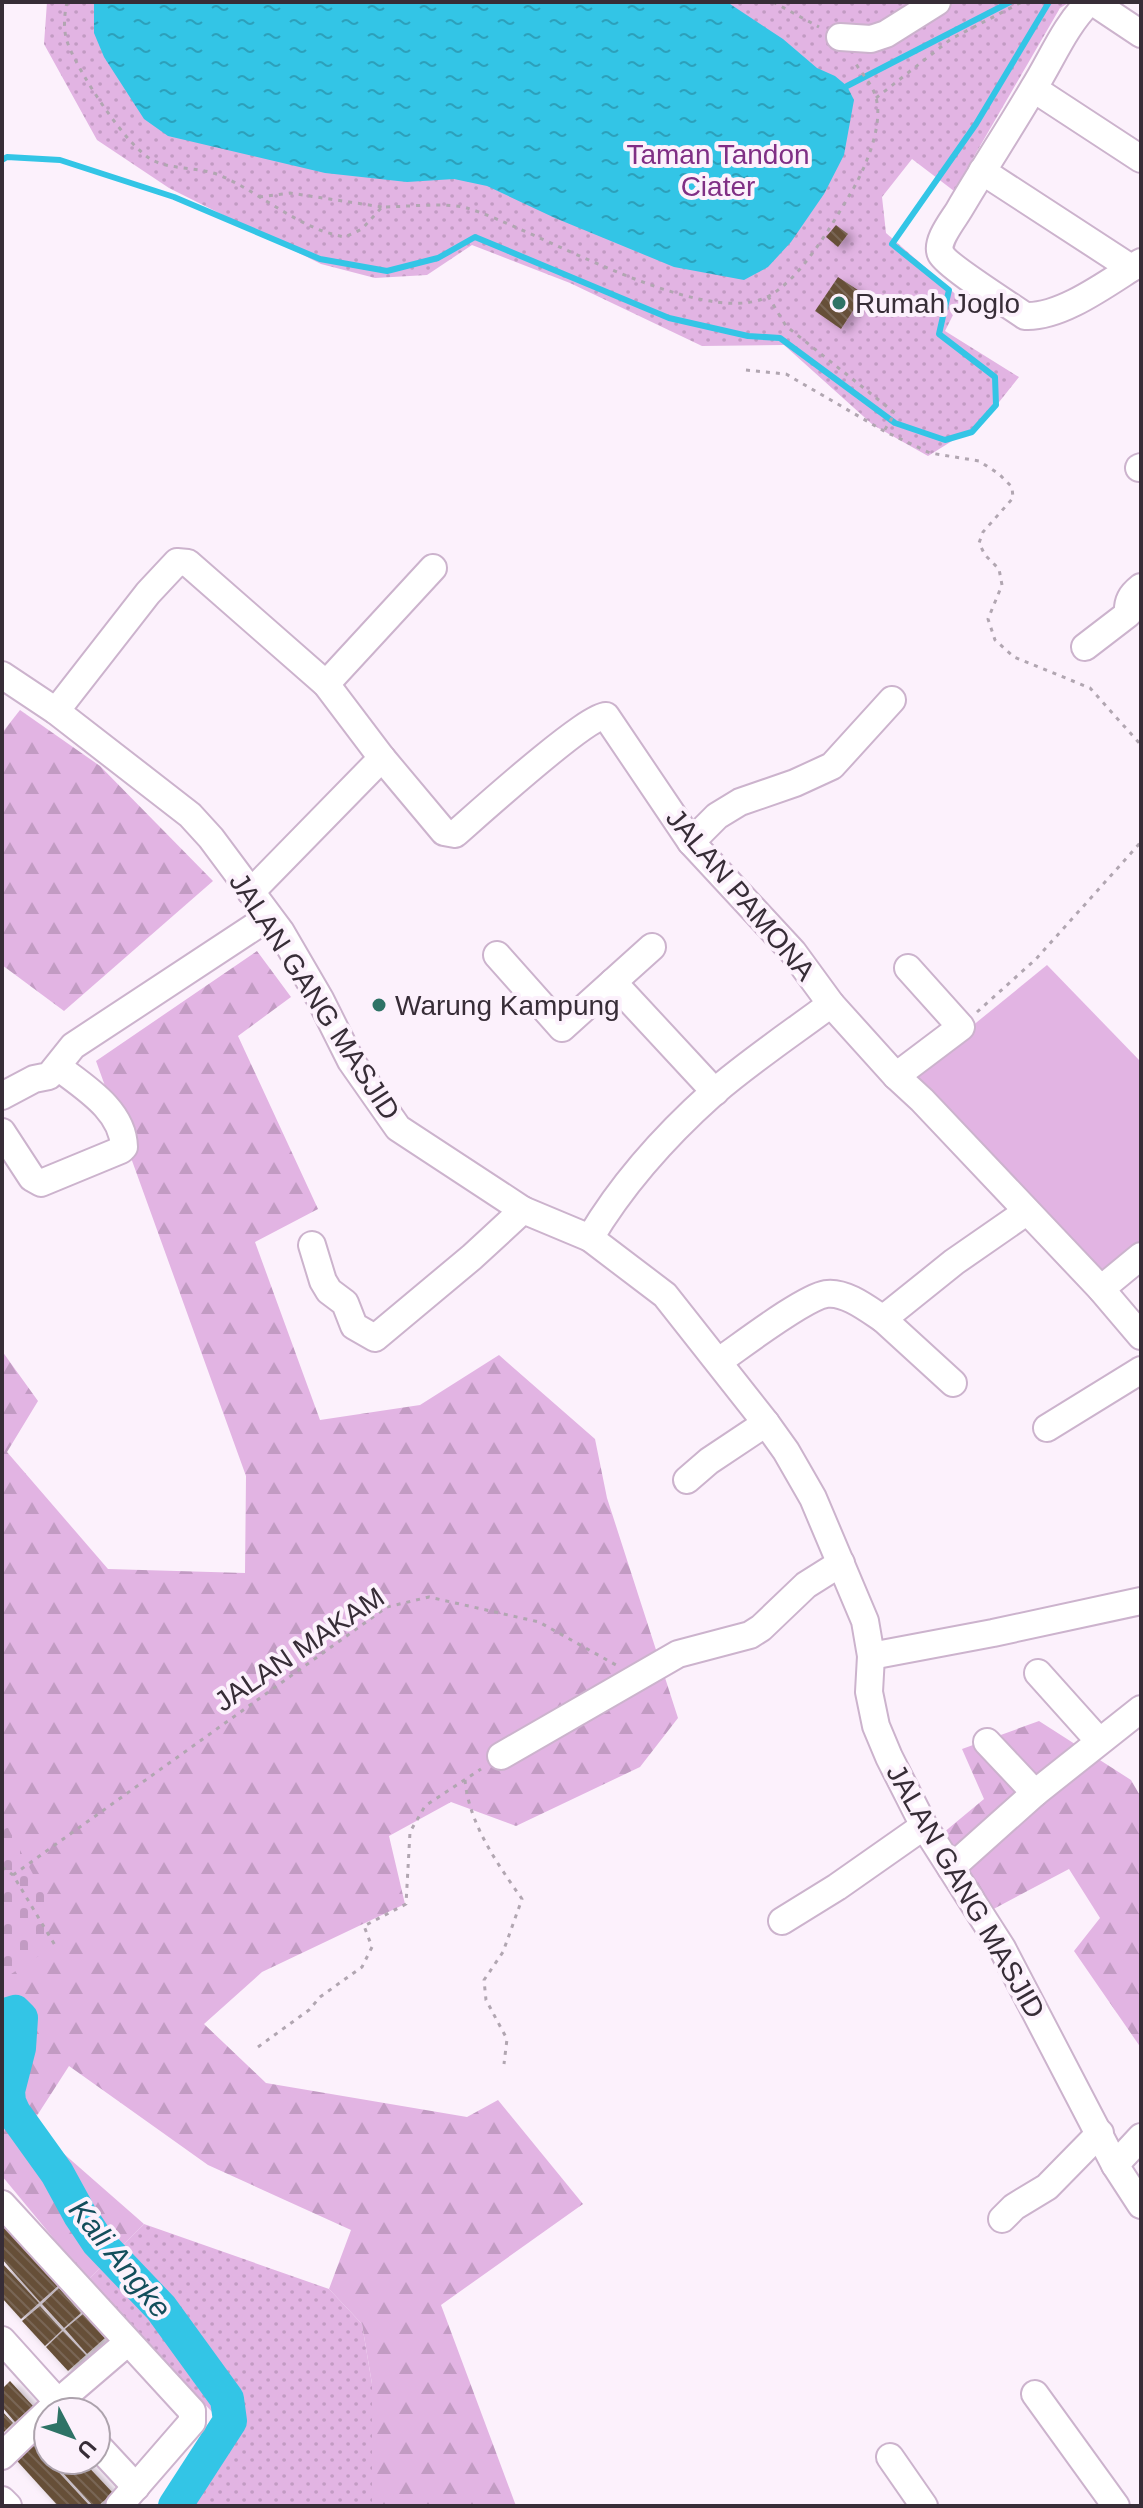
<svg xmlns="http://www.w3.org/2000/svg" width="1143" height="2508" font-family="Helvetica,sans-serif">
  <defs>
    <pattern id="grass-dots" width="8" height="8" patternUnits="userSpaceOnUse" patternTransform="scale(2)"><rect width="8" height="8" fill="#e2b4e3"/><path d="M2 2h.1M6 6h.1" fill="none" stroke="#c29bc3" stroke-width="1.8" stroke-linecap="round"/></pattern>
    <pattern id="forest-firs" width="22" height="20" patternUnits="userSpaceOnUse" patternTransform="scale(2)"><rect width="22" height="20" fill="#e2b4e3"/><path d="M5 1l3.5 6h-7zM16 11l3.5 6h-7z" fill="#c29bc3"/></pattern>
    <pattern id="cemetery-stones" width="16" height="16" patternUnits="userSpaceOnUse" patternTransform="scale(2)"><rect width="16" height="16" fill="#e2b4e3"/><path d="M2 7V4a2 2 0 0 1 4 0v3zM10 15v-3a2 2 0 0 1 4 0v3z" fill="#c29bc3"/></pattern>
    <pattern id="water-ripples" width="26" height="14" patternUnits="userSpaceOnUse" patternTransform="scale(2)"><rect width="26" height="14" fill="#33c5e6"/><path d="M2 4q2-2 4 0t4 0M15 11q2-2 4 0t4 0" fill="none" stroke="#2ca0bb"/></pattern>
    <pattern id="building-back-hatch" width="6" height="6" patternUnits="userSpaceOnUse" patternTransform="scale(2)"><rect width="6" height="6" fill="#664f39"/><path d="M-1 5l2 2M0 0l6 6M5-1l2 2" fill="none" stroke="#796655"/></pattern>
    <filter id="shadow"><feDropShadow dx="7" dy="4" stdDeviation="4" flood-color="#0004"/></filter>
  </defs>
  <rect width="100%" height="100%" fill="#fcf1fc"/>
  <g fill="url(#grass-dots)">
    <path d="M 47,2 L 1070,2 L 1060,8 L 954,191 L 912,159 L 882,197 L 886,233 L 961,299 L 945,331 L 1019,377 L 984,421 L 928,456 L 873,425 L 784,345 L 702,346 L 570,283 L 472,245 L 427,275 L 375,278 L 321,264 L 169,188 L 97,140 L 44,44 Z"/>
    <path d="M 144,2224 L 329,2289 L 362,2324 L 372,2384 L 372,2506 L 166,2506 L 229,2430 L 88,2280 Z"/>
  </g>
  <g fill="url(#forest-firs)">
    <path d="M 20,710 L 100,766 L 213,881 L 64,1011 L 2,965 L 2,733 Z"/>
    <path d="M 257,951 L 291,997 L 238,1036 L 318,1209 L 255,1242 L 320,1420 L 420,1405 L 499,1355 L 595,1439 L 607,1498 L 678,1718 L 640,1767 L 516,1826 L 451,1802 L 389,1836 L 405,1904 L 262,1972 L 204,2024 L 266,2083 L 467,2117 L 498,2100 L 583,2204 L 441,2305 L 516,2506 L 372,2506 L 372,2384 L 362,2324 L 329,2289 L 351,2230 L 208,2165 L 69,2066 L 31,2125 L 144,2224 L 88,2280 L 2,2176 L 2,1351 L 38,1401 L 7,1452 L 108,1569 L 245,1573 L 246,1476 L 96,1061 Z"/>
    <path d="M 1039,1721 L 1131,1780 L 1141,1797 L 1141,2048 L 1074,1951 L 1100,1918 L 1069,1869 L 986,1913 L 937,1838 L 984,1799 L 962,1749 Z"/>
  </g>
  <path fill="url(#cemetery-stones)" d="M 2,1817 L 47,1900 L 46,1951 L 2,1980 Z"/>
  <path fill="#e2b4e3" d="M 1047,965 L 1141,1062 L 1141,1243 L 1106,1274 L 912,1075 Z"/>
  <path fill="url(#water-ripples)" d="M 94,2 L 727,2 L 783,39 L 817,68 L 835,76 L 847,86 L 854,100 L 844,155 L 824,194 L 791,242 L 768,267 L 744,280 L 674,267 L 555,218 L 487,186 L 454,179 L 407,182 L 325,173 L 168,136 L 144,119 L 104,57 L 94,33 Z"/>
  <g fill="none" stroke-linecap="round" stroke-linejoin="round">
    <g stroke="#33c5e6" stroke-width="6">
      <path d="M 847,86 L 1010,2"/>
      <path d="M 2,160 L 7,157 L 60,160 L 174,197 L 320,259 L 387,271 L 438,258 L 475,237 L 669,318 L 748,336 L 780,338 L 895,423 L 945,440 L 972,432 L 996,405 L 995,377 L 939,334 L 949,290 L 892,244 L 976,124 L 1049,2"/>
    </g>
    <path stroke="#33c5e6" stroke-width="34" d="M 2,2016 L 15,2012 L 21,2018 L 19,2048 L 8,2091 L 9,2102 L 14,2113 L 57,2173 L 80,2215 L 98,2242 L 161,2308 L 227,2399 L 230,2421 L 175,2506"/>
  </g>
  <g fill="url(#building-back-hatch)" filter="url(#shadow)">
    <path d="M 836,225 L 848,234 L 838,247 L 826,237 Z"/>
    <path d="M 838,277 L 864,294 L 841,329 L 815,311 Z"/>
    <path d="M 2,2224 L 58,2286 L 40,2302 L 2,2259 Z"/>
    <path d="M 2,2263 L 39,2303 L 21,2319 L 2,2298 Z"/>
    <path d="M 59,2288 L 81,2313 L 64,2328 L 42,2304 Z"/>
    <path d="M 40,2306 L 62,2330 L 45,2346 L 22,2321 Z"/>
    <path d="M 83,2314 L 105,2338 L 87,2354 L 65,2329 Z"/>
    <path d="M 63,2331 L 86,2355 L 68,2371 L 46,2347 Z"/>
    <path d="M 10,2381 L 33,2406 L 15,2422 L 2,2407 L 2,2389 Z"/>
    <path d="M 2,2411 L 13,2423 L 2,2434 Z"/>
    <path d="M 48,2422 L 48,2457 L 28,2435 Z"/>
    <path d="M 26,2437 L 90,2506 L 58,2506 L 9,2452 Z"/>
    <path d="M 51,2460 L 82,2460 L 113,2493 L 98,2506 L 93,2506 Z"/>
  </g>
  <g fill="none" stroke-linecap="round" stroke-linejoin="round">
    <defs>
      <g id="minor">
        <path d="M 1089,2 C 1064,27 1052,59 1033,89 C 1009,130 983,169 959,210 C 953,220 935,242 941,254 C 947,266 1011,306 1025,316 C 1062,318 1110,281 1141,262"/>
        <path d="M 1093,2 L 1141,34"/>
        <path d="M 840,37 L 871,39 L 886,34 L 937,2"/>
        <path d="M 1034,89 L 1141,159"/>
        <path d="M 982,171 L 1131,268"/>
        <path d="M 1139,468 L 1141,467"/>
        <path d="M 1085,647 L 1128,614 C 1127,601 1131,595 1141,587"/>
        <path d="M 2,675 L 56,711 L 190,815 L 211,838 L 281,932 L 320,999 L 351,1061 L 398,1128 L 523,1210 L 590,1238 L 665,1295 L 766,1423 L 786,1451 L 813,1498 L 865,1621 L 871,1656 L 869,1692 L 876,1726 L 889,1757 L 924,1826 L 1002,1948 L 1115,2165 L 1141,2205"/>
        <path d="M 326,684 L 433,568"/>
        <path d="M 56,711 L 148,593 L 177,562 L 188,563 L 326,684 L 382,758 L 444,832 L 455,834 C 478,814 585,717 606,716 L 691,842 L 793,952 L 831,1004 L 896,1076 L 922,1100 L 1101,1289 L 1141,1336"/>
        <path d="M 691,842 L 717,816 L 740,802 L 795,783 L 832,766 L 892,700"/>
        <path d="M 251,892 L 382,758"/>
        <path d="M 497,955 L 562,1028 L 652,947"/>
        <path d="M 613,982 L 715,1092"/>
        <path d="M 896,1076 L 961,1027 L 908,968"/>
        <path d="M 2,1096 L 34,1079 L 49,1076 L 73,1046 L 269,917"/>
        <path d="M 2,1132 L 32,1178 L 41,1183 L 121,1150 L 124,1147 C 123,1110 84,1087 58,1067"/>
        <path d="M 590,1238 C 622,1184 666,1135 713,1093 C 750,1061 792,1033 831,1004"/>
        <path d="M 312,1245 L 323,1281 L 329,1291 L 345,1303 L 354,1326 L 375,1338 L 472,1257 L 523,1210"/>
        <path d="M 1101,1289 L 1141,1256"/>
        <path d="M 883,1319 L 953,1383"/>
        <path d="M 719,1361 C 741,1346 803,1298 826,1294 C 845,1291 868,1309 883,1319 L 954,1262 L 1026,1212"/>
        <path d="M 1047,1428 L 1141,1370"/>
        <path d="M 687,1480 L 709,1461 L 766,1423"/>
        <path d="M 871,1656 L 993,1633 L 1141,1601"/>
        <path d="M 1038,1673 L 1099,1741"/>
        <path d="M 987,1742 L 1035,1793"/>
        <path d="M 501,1756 L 678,1654 L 750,1635 L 761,1628 L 806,1585 L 841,1563"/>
        <path d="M 951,1868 L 1035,1793 L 1141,1709"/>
        <path d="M 782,1921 L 837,1887 L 924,1826"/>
        <path d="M 1115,2165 L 1141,2137"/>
        <path d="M 2,2204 L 192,2411 L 192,2422 L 119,2506"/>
        <path d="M 1002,2219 L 1014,2207 L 1047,2187 L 1100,2133"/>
        <path d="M 2,2340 L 67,2412"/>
        <path d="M 1035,2394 L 1116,2506"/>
        <path d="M 96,2444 L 136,2487"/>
        <path d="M 2,2456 L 58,2402 L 128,2342"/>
        <path d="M 890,2457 L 924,2506"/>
        <path d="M 2,2500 L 8,2506"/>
      </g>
    </defs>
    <use href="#minor" stroke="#ccb3cd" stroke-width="30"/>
    <g stroke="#b1a6b1" stroke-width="3" stroke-dasharray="4 6" stroke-linecap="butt">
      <path d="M 67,2 C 64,16 63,31 68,44 C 79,73 127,148 154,161 C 174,170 199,167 219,175 C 262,193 298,229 345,237 L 362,229 L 382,207 C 404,207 448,202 467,208 C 538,230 698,327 765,298 C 799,282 830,228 849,196 C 864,172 884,126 876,98 C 873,85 861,73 854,61"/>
      <path d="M 773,2 L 819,27"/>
      <path d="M 876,98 L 951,39 L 1022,2"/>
      <path d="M 259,197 L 290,193 L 382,207"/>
      <path d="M 768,296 L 786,326 L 895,413 L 884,431"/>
      <path d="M 746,370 L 786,374 L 884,431 L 930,453 L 979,461 L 999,474 L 1012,487 L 1013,498 L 983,532 L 979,543 L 985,555 L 999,569 L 1002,585 L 988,619 L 995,640 L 1014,657 L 1090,688 L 1141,745"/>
      <path d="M 977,1012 L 1036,959 L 1141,842"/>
      <path d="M 465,1780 C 469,1824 497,1863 522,1899 L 503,1952 L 484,1980 L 486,2000 L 507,2039 L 504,2064"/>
      <path d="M 2,1867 L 13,1875 L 56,1947"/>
      <path d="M 13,1875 L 387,1607 L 429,1597 L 539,1622 L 616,1665"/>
      <path d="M 258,2047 L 309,2010 L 320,1997 L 362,1967 L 372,1947 L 364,1926 L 406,1904 L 410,1832 L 425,1806 L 481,1769"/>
    </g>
    <use href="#minor" stroke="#fff" stroke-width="26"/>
  </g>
  <g fill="#2e7366" stroke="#fcf1fc" stroke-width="3">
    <circle cx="839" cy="303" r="8"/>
    <circle cx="379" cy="1005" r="8"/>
  </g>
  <g text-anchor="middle" stroke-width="8" stroke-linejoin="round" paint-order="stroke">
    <g font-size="28" fill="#802f85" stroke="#fcf1fc">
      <text x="718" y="164">Taman Tandon<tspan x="718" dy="32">Ciater</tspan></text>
    </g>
    <g font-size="28" fill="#372d37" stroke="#fcf1fc" text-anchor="start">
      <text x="855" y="313">Rumah Joglo</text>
      <text x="395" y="1015">Warung Kampung</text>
    </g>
    <g font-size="28" fill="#372d37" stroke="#fcf1fc">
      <text transform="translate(741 894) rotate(50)" y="10">JALAN PAMONA</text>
      <text transform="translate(315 996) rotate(57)" y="10">JALAN GANG MASJID</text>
      <text transform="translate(299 1649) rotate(-34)" y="10">JALAN MAKAM</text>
      <text transform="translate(966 1891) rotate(60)" y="10">JALAN GANG MASJID</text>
    </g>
    <g font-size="30" font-style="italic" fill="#134e5b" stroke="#fcf1fc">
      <text transform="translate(120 2259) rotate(51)" y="10">Kali Angke</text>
    </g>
  </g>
  <rect width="1143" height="2508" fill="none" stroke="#372d37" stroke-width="8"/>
  <g transform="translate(72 2436) rotate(131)"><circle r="38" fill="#fcf1fc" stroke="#ada3ad" stroke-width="2"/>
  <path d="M0-6L14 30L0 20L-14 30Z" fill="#2e7366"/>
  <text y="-12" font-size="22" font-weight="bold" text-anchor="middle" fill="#372d37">U</text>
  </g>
</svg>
